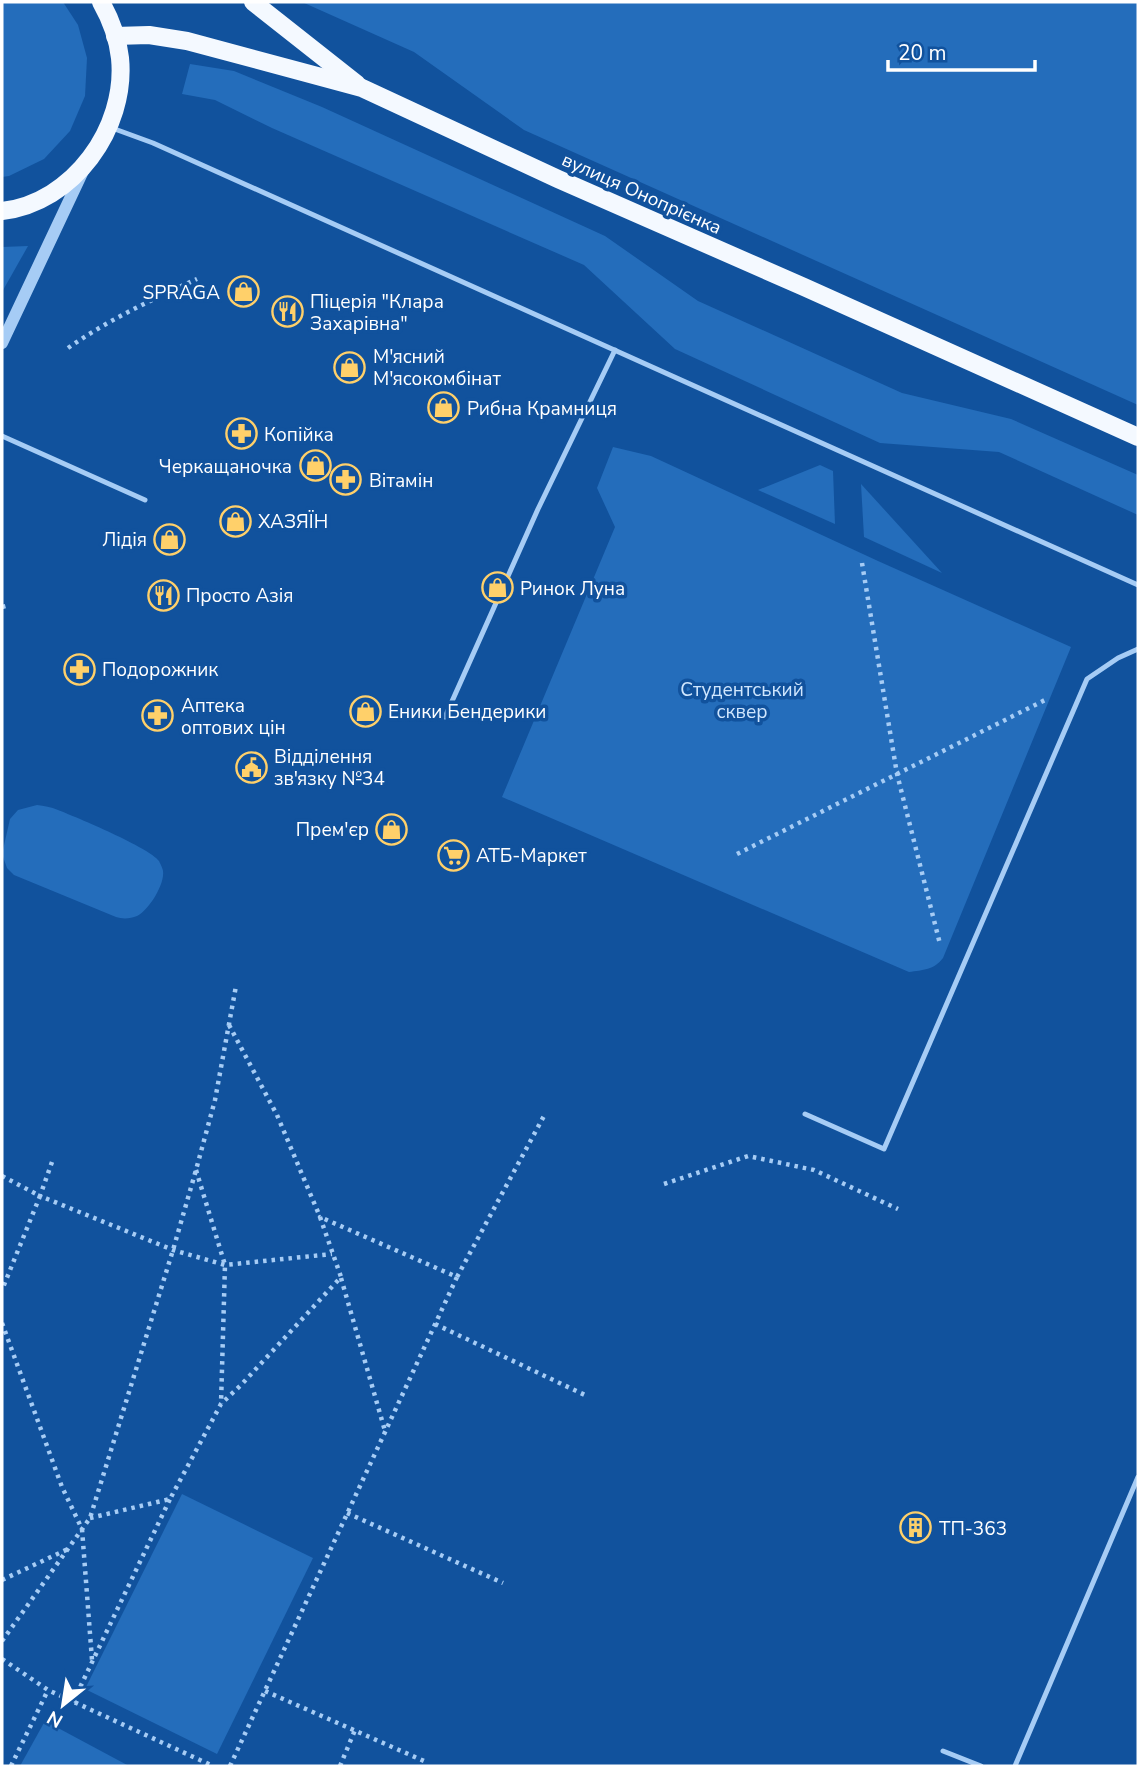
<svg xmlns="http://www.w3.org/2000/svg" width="1140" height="1768" font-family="'Nunito Sans',sans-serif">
  <rect width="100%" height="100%" fill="#11529d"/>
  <g fill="#246dbb">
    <path d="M 2,2 L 63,2 L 78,25 L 87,58 L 85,96 L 70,131 L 44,159 L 9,176 L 2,177 Z"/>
    <path d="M 302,2 L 1138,2 L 1138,405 L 524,130 L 414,52 Z"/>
    <path d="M 190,64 L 234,71 L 322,107 L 605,236 L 698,301 L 902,393 L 1011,419 L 1138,475 L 1138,515 L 999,452 L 880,443 L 675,349 L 584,265 L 272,128 L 215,100 L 182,94 Z"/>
    <path d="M 28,246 L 2,292 L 2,247 Z"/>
    <path d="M 613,447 L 651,456 L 878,561 L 1071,647 L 943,958 C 934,970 923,970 909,972 L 502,797 L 615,527 L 597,488 Z"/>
    <path d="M 820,465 L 833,471 L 835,524 L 758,490 Z"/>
    <path d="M 861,484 L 942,573 L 864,537 Z"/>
    <path d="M 37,805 C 44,806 51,807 58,810 C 76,817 150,848 159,861 C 160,863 163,869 163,871 C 165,884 149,910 137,916 C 130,919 122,919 116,917 L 14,875 L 7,868 L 2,854 L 10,819 L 18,810 Z"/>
    <path d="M 182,1494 L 313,1558 L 217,1754 L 85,1689 Z"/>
    <path d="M 45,1721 L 129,1766 L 20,1766 Z"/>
  </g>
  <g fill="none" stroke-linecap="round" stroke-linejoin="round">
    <g stroke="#a6ccf5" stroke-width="4.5" stroke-dasharray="3.5 5" stroke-linecap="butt">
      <path d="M 68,348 C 108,320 153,299 197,279"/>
      <path d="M 862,563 L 897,774 L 940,944"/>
      <path d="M 2,607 L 10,605"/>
      <path d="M 737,854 L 1045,700"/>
      <path d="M 229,1025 L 277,1115 L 320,1217"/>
      <path d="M 52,1162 L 40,1196 L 173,1250 L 225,1265 L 332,1254"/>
      <path d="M 196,1170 L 225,1265 L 221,1404"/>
      <path d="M 2,1176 L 40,1196 L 2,1290"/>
      <path d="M 664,1184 L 748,1156 L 814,1170 L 898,1209"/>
      <path d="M 341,1278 L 385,1431"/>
      <path d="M 2,1323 L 62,1487 L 82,1529 L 92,1660"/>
      <path d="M 435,1324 L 587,1396"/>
      <path d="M 347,1513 L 503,1583"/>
      <path d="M 90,1518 L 170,1499 L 221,1404 L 242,1384 L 341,1277 L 320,1217 L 457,1277 L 545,1114"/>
      <path d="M 2,1580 L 68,1549"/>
      <path d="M 2,1641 L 90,1518 L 173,1250 L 196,1170 L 215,1100 L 236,986"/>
      <path d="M 2,1659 L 48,1690 L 213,1766"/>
      <path d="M 265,1691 L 424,1761"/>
      <path d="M 73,1702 L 170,1499"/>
      <path d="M 11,1766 L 48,1690"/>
      <path d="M 230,1766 L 457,1277"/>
      <path d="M 340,1766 L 355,1730"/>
    </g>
    <g stroke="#a6ccf5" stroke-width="5">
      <path d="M 112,128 L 153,143 L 1138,585"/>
      <path d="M 2,436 L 145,500"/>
      <path d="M 445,717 L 538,509 L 615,350"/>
      <path d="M 805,1114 L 884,1149 L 1087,679 L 1118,658 L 1138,649"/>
      <path d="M 943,1751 L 981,1766"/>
      <path d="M 1015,1766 L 1138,1477"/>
    </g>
    <path stroke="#a6ccf5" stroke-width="12" d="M 2,343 L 84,169"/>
    <g stroke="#f4f9ff" stroke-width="18">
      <path d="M 253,2 L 357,84"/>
      <path d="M 115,36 L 149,35 L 187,41 L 362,88 L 558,179 L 804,287 L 1138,437"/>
      <path d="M 2,211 C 73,203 127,128 120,58 C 118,39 110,18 101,2"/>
    </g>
  </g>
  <defs>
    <symbol id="shop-ring" viewBox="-11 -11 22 22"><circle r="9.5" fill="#11529d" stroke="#ffd06a" stroke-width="1.5"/><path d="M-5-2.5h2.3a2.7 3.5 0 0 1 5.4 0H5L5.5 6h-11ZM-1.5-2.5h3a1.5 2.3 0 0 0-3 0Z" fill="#ffd06a"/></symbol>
    <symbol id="restaurant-ring" viewBox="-11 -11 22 22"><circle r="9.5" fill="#11529d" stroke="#ffd06a" stroke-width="1.5"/><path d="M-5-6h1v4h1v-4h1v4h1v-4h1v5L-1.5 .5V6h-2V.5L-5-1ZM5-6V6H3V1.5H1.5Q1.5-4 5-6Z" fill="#ffd06a"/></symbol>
    <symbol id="pharmacy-ring" viewBox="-11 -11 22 22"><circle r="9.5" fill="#11529d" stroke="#ffd06a" stroke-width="1.5"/><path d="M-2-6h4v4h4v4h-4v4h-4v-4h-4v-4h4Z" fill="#ffd06a"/></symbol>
    <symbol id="civic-ring" viewBox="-11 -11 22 22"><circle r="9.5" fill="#11529d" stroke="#ffd06a" stroke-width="1.5"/><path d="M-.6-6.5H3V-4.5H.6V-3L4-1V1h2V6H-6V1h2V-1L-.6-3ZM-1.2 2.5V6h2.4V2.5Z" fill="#ffd06a"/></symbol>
    <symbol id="supermarket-ring" viewBox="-11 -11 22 22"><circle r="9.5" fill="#11529d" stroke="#ffd06a" stroke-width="1.5"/><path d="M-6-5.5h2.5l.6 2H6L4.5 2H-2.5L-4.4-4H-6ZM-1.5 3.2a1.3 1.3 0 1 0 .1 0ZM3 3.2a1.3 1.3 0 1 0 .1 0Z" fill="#ffd06a"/></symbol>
    <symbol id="building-ring" viewBox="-11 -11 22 22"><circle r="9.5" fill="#11529d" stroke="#ffd06a" stroke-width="1.5"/><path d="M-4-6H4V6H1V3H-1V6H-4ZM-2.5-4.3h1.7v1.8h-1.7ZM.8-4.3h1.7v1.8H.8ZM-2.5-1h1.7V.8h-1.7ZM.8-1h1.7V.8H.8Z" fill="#ffd06a"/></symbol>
  </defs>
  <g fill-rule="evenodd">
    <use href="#shop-ring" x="226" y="274" width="35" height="35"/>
    <use href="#restaurant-ring" x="270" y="294" width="35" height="35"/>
    <use href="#shop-ring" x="332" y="350" width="35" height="35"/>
    <use href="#shop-ring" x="426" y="390" width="35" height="35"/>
    <use href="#pharmacy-ring" x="224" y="416" width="35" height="35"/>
    <use href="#shop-ring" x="298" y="448" width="35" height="35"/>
    <use href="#pharmacy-ring" x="328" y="462" width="35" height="35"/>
    <use href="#shop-ring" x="218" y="504" width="35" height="35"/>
    <use href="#shop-ring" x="152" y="522" width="35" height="35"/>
    <use href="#shop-ring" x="480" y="570" width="35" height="35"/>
    <use href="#restaurant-ring" x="146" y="578" width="35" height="35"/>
    <use href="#pharmacy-ring" x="62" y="652" width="35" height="35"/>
    <use href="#shop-ring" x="348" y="694" width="35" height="35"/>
    <use href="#pharmacy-ring" x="140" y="698" width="35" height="35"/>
    <use href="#civic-ring" x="234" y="750" width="35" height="35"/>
    <use href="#shop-ring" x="374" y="812" width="35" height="35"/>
    <use href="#supermarket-ring" x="436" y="838" width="35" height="35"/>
    <use href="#building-ring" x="898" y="1510" width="35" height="35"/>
  </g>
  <g text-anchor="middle" stroke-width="7" stroke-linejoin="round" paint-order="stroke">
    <g font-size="19" fill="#fff" stroke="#11529d">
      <text transform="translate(642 193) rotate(24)" y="7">вулиця Онопрієнка</text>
    </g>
    <g font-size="19" fill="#fff" stroke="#11529d" text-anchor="start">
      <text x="220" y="299" text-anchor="end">SPRAGA</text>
      <text x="310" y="308">Піцерія "Клара<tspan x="310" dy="22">Захарівна"</tspan></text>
      <text x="373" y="363">М'ясний<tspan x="373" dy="22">М'ясокомбінат</tspan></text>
      <text x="467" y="415">Рибна Крамниця</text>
      <text x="264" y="441">Копійка</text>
      <text x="292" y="473" text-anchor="end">Черкащаночка</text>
      <text x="369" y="487">Вітамін</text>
      <text x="258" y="528">ХАЗЯЇН</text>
      <text x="147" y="546" text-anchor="end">Лідія</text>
      <text x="520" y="595">Ринок Луна</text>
      <text x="186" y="602">Просто Азія</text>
      <text x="102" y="676">Подорожник</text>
      <text x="181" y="712">Аптека<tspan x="181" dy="22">оптових цін</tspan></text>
      <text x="388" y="718">Еники Бендерики</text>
      <text x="274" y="763">Відділення<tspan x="274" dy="22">зв'язку №34</tspan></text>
      <text x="369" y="836" text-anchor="end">Прем'єр</text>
      <text x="476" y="862">АТБ-Маркет</text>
      <text x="939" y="1535">ТП-363</text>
    </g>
    <g font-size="19" fill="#cfe6fe" stroke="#11529d">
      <text x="742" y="696">Студентський<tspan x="742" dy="22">сквер</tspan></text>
    </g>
  </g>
  <rect width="1140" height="1768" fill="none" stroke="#ffffff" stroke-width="7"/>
  <g transform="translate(63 1705) rotate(210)" stroke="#11529d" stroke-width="5" paint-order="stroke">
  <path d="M0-5L12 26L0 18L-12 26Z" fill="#ffffff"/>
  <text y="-10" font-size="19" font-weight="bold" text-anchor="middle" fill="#ffffff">N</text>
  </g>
  <path d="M888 60v10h147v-10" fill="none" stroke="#ffffff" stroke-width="3.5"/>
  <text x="898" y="60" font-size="21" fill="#ffffff" stroke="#11529d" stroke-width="5" paint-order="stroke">20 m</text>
</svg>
